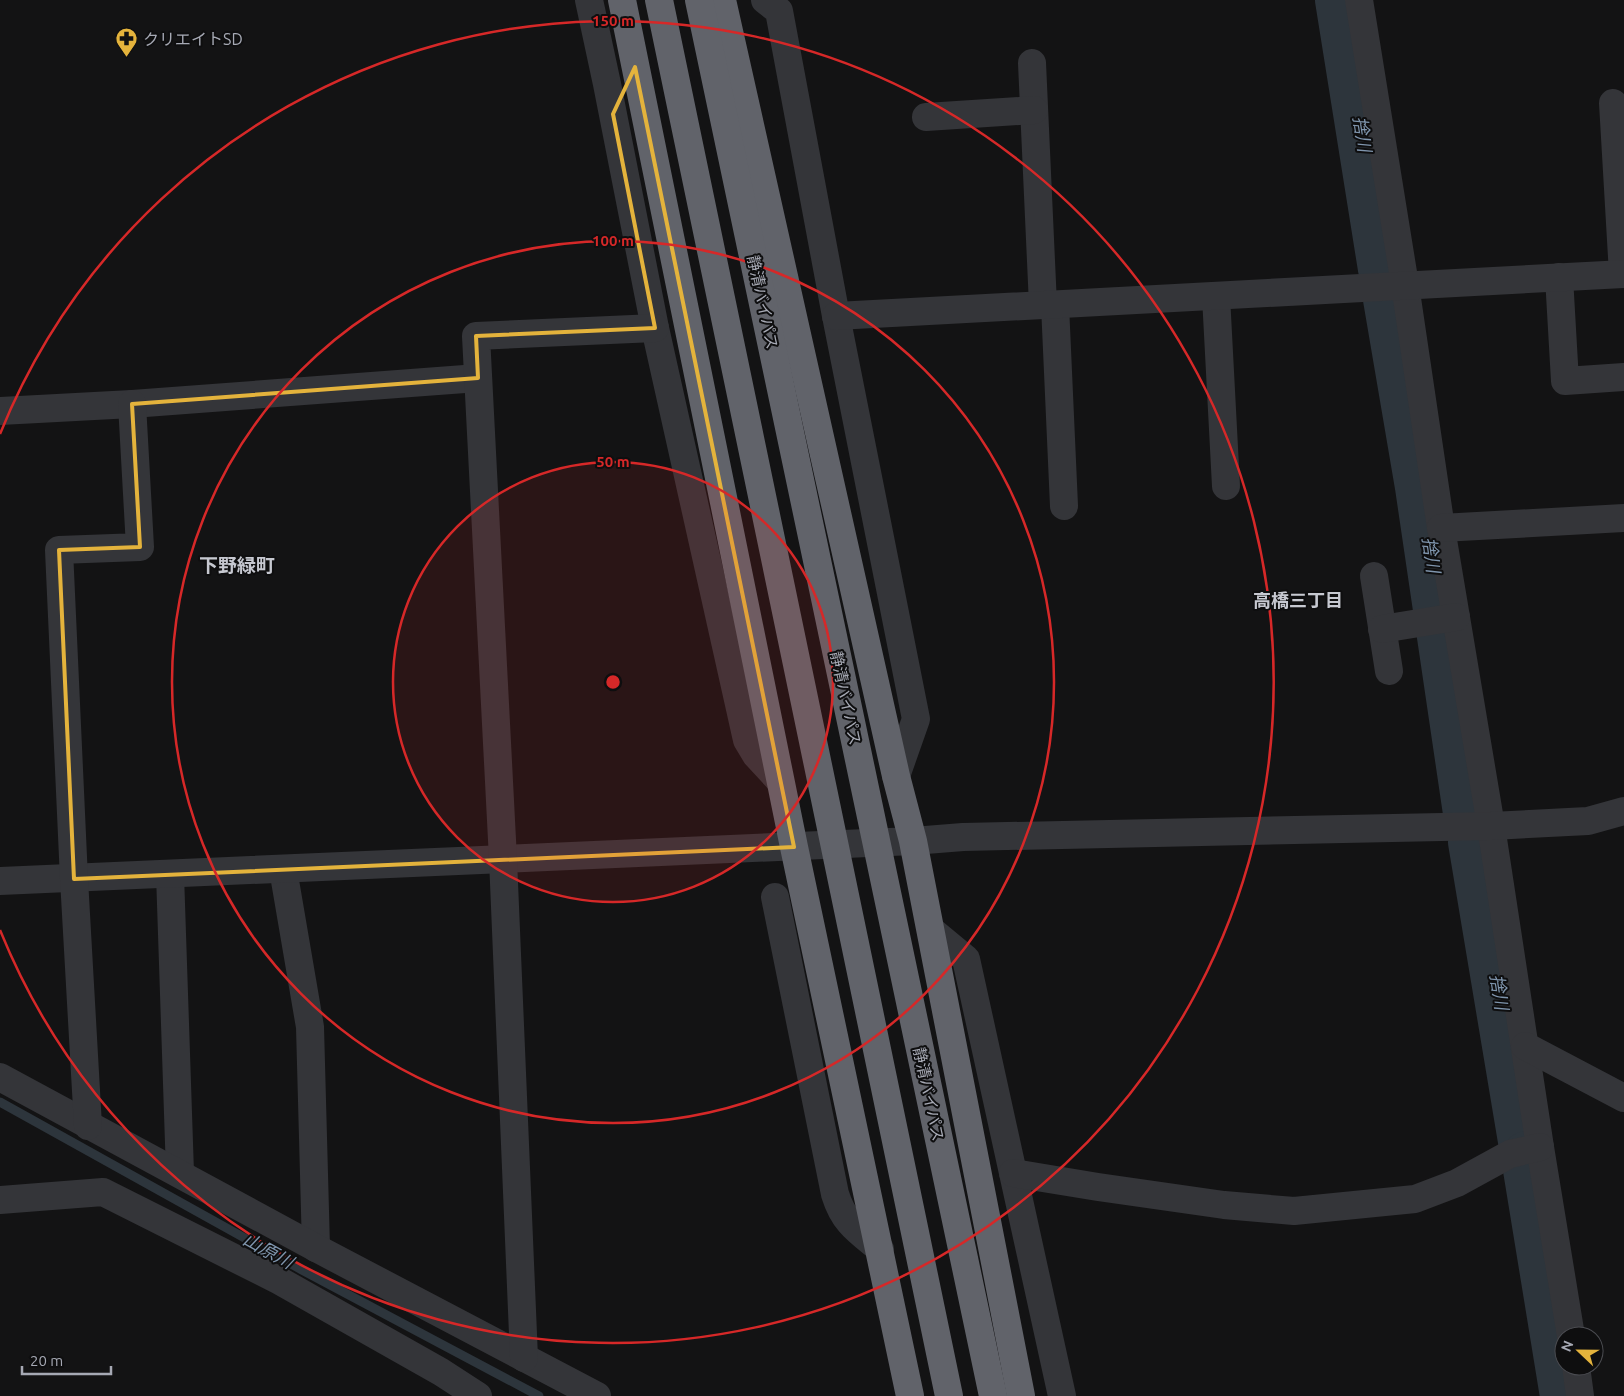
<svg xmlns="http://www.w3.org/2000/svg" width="1624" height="1396" font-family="Ubuntu,'Noto Sans JP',sans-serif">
  <rect width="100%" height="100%" fill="#131314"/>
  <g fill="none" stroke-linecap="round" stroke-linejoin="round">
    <path stroke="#2d353c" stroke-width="9" d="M 0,1102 L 302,1270 L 539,1396"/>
    <g stroke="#2d353c" stroke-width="52">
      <path d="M 1341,0 L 1384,269"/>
      <path d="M 1389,299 L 1421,487 L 1469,813"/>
      <path d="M 1474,842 L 1524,1141"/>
      <path d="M 1527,1157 L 1566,1396"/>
    </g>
    <g stroke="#343539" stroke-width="28">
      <path d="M 589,0 L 607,84 L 655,328 L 747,740 L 756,755 L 780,781"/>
      <path d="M 765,0 L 779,11 L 836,316 L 916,719 L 896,776"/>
      <path d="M 1359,0 L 1405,285 L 1441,528 L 1491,826 L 1540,1147 L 1571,1336"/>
      <path d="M 1032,63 L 1043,305"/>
      <path d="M 1613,103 L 1623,274"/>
      <path d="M 926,117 L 1034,110"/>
      <path d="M 1559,277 L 1565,381 L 1624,377"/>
      <path d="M 1216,296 L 1226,486"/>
      <path d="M 1055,305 L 1064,506"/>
      <path d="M 836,316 L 1624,274"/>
      <path d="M 0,411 L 132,404 L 478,378"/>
      <path d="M 1441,528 L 1624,518"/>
      <path d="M 1374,576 L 1389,671"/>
      <path d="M 1382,629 L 1456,617"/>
      <path d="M 283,869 L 310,1027 L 316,1248"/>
      <path d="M 170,874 L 180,1173"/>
      <path d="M 0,881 L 913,841 L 963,837 L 1491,826 L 1588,821 L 1624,811"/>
      <path d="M 775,897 L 835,1194 C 844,1223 858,1231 880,1249"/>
      <path d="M 931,930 L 966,959 L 1062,1396"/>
      <path d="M 1525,1046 L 1624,1098"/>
      <path d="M 0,1077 L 316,1248 L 597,1396"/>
      <path d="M 88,1126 L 74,879 L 59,550 L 140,547 L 132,404"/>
      <path d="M 1013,1173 L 1098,1187 L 1224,1205 L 1294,1211 L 1415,1199 L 1457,1183 L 1510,1154 L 1540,1147"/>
      <path d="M 0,1200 L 103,1192 L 280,1281 L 441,1372 L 478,1396"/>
      <path d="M 524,1358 L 503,859 L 476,336 L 655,328"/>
      <path d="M 1576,1366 L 1580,1396"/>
    </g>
    <g stroke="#61636a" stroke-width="28">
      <path d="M 622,0 L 794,847 L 910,1396"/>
      <path d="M 722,0 L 896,776 L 913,841 L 1021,1396"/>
    </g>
    <g stroke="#61636a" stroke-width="28">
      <path d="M 659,0 L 949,1396"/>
      <path d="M 699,0 L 993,1396"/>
    </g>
  </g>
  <path fill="none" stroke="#e4b33c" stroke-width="4" stroke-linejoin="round" d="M 635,67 L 794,847 L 74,879 L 59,550 L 140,547 L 132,404 L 478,378 L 476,336 L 655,328 L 613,114 Z"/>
  <circle cx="613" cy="682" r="220" fill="#d62828" fill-opacity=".12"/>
  <g fill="none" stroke="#d62828" stroke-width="2.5">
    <circle cx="613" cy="682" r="220"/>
    <circle cx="613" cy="682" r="441"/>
    <path d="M0 434A661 661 0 1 1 0 930"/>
  </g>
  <defs>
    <symbol id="pharmacy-pin" viewBox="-11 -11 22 30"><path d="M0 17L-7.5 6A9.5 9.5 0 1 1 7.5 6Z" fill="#e4b33c" stroke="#0e0e0f"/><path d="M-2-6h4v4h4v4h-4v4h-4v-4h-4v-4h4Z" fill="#111"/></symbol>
  </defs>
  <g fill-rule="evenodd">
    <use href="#pharmacy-pin" x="114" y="26" width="25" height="34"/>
  </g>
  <g text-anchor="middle" stroke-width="4" stroke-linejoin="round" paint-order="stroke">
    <g font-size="16" fill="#a6a9b4" stroke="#0e0e0f" text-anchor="start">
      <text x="143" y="45">クリエイトSD</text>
    </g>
    <g font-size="16" fill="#a6a9b4" stroke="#0e0e0f">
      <text transform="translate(763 302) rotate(78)" y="6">静清バイパス</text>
      <text transform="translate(846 698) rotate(78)" y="6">静清バイパス</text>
      <text transform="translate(929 1094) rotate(78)" y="6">静清バイパス</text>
    </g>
    <g font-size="18" font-style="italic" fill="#7f95ad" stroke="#0e0e0f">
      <text transform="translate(1362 134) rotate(81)" y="6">捨川</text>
      <text transform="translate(1431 555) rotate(82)" y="6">捨川</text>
      <text transform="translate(1499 992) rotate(81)" y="6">捨川</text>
      <text transform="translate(268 1251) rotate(29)" y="6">山原川</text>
    </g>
    <g font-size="18" font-weight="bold" fill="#c6c8d0" stroke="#0e0e0f">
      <text x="1298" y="607">高橋三丁目</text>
    </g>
    <g font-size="19" font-weight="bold" fill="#c6c8d0" stroke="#0e0e0f">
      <text x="237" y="572">下野緑町</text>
    </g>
  </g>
  <circle cx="613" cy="682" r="8" fill="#d62828" stroke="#0e0e0f" stroke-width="2.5"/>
  <g font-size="15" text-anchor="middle" font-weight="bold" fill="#d62828" stroke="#0e0e0f" stroke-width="4" stroke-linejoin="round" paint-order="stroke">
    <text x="613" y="26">150 m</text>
    <text x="613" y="246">100 m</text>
    <text x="613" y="467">50 m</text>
  </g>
  <g transform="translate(1579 1351) rotate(292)"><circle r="24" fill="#0e0e0f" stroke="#4b4c51"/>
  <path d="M0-4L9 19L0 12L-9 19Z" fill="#e4b33c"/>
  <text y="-8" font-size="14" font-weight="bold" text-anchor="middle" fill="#a6a9b4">N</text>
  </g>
  <path d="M22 1366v8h89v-8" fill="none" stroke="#a6a9b4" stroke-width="2.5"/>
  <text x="30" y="1366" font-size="15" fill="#a6a9b4" stroke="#0e0e0f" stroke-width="4" paint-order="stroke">20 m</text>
</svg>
